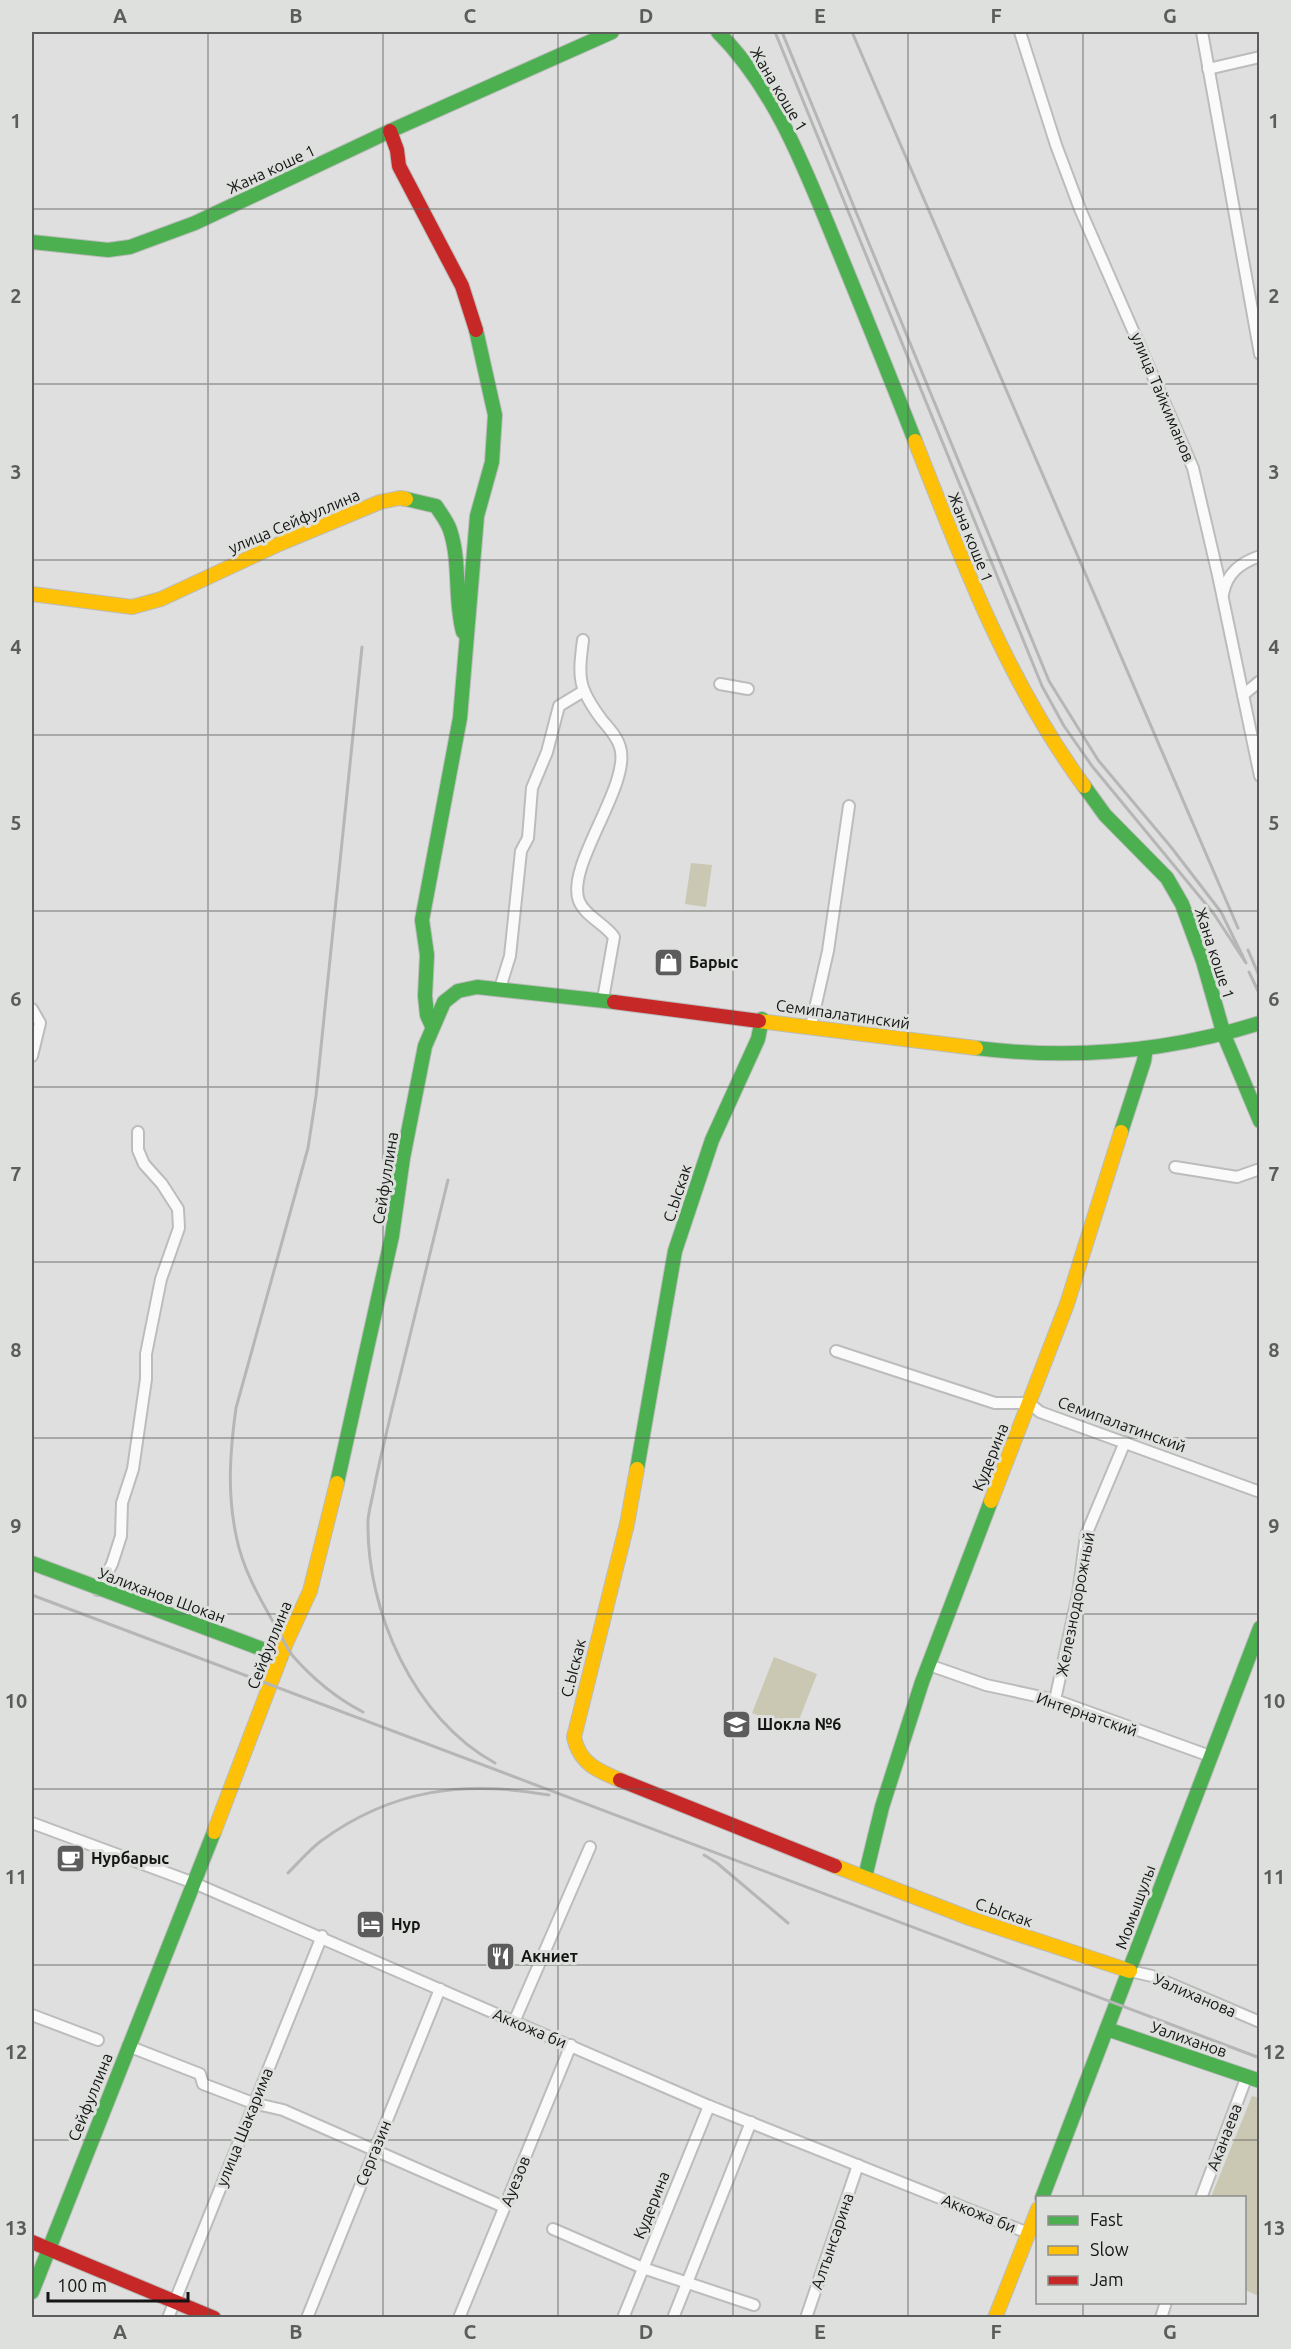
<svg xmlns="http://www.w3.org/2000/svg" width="1291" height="2349" font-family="Ubuntu,sans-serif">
  <rect width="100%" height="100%" fill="#dedfde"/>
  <g fill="#cac7b3">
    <path d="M 691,863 L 712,865 L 706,907 L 685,904 Z"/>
    <path d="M 774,1657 L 817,1674 L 795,1730 L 752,1713 Z"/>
    <path d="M 1252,2096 L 1260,2098 L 1259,2296 L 1245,2290 L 1244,2198 L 1211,2197 Z"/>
  </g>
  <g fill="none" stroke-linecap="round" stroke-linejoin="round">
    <defs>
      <g id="street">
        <path d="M 1020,32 L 1056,145 L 1080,209 L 1193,468 L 1218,575 L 1260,776"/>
        <path d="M 1202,32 L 1260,354"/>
        <path d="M 1208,69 L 1260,57"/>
        <path d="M 1223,594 C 1227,573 1240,563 1260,556"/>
        <path d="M 583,640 C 578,679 578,688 602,720 C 609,728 617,737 620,747 C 632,784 565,866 579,901 C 585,916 605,924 614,937 L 603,999"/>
        <path d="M 720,684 L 748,689"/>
        <path d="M 1243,695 L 1260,681"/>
        <path d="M 500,988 L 510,956 L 521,851 L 528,838 L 532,788 L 547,752 L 559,706 L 582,692"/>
        <path d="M 32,1009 L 40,1023 L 32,1056"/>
        <path d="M 811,1026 L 828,951 L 849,806"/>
        <path d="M 1175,1167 L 1237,1177 L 1260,1169"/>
        <path d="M 836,1351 L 995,1403 L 1029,1403 L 1040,1412 L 1260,1492"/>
        <path d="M 98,1590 L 112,1564 L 121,1536 L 122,1503 L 133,1469 L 146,1379 L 146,1354 L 161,1279 L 179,1228 L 178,1209 L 162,1184 L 144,1164 L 138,1150 L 138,1132"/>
        <path d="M 929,1665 L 986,1685 L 1055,1700 L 1210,1756"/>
        <path d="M 1055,1700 L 1078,1594 L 1086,1535 L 1125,1442"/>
        <path d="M 32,1823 L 194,1883 L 709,2106 L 1028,2233"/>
        <path d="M 1130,1971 L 1152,1976 L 1260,2022"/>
        <path d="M 32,2015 L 98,2040"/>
        <path d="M 514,2022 L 590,1847"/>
        <path d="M 128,2046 L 200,2074 L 203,2084 L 253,2103 L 283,2110 L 504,2207"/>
        <path d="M 1201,2198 L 1247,2076"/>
        <path d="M 553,2229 L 643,2268 L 754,2305"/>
        <path d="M 168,2318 L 322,1936"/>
        <path d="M 307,2318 L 440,1989"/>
        <path d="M 459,2318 L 571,2045"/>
        <path d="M 623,2318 L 709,2106"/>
        <path d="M 673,2318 L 751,2122"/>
        <path d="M 806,2318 L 858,2165"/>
        <path d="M 1161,2318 L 1166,2302"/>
      </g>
      <g id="fast">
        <path d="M 718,32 C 775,89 805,169 835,242 C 862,308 889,374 915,441"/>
        <path d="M 32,242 L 108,250 L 130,247 L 195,223 L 390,131 L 612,32"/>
        <path d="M 406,499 L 436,506 C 441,514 447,521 450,530 C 461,563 454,599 463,632"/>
        <path d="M 1084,786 L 1105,815 L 1167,878 L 1182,904 L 1203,961 L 1224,1035 L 1260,1121"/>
        <path d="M 432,1026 L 427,1015 L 425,996 L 427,955 L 422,920 L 460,718 L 477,516 L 492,462 L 495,415 L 476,330"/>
        <path d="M 976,1048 C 1073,1060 1167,1052 1260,1023"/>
        <path d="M 1121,1132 L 1144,1061 L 1146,1048"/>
        <path d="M 637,1469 L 675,1251 L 712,1140 L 758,1039 L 762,1019"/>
        <path d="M 337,1483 L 392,1236 L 403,1158 L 425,1046 L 444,1002 L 458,991 L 477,987 L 614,1002"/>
        <path d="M 32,1563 L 281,1656"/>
        <path d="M 865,1877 L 882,1807 L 922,1682 L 991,1501"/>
        <path d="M 1107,2029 L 1260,2081"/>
        <path d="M 1042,2198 L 1260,1628"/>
        <path d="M 32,2292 L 214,1832"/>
      </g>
      <g id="slow">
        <path d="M 915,441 C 962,561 1007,681 1084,786"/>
        <path d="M 32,594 L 132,607 L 161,599 L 279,544 L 380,502 L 400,498 L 406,499"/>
        <path d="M 759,1021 L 976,1048"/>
        <path d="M 991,1501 L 1067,1304 L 1121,1132"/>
        <path d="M 620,1780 C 598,1771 579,1763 574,1737 L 627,1524 L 637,1469"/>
        <path d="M 214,1832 L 286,1643 L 310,1591 L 337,1483"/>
        <path d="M 835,1866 L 969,1918 L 1130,1971"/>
        <path d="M 995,2318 L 1038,2209"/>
      </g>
      <g id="jam">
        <path d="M 390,131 L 397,150 L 399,166 L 462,286 L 476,330"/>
        <path d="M 614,1002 L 759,1021"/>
        <path d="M 620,1780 L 835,1866"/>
        <path d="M 32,2242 L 214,2318"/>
      </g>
    </defs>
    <use href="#street" stroke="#bbbcbb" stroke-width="14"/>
    <use href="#fast" stroke="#bbbcbb" stroke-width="16"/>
    <use href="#slow" stroke="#bbbcbb" stroke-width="16"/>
    <use href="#jam" stroke="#bbbcbb" stroke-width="16"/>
    <use href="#street" stroke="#fafafa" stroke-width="10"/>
    <use href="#fast" stroke="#4caf50" stroke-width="14"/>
    <use href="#slow" stroke="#ffc107" stroke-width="14"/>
    <use href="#jam" stroke="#c62828" stroke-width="14"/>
    <g stroke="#b6b6b6" stroke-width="3">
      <path d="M 775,32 L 1042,686 L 1064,726 L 1092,766 L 1214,914 L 1246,963 L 1221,912 L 1171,847 L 1098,760 L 1049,681 L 782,32"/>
      <path d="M 852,32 L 1238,928"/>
      <path d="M 362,647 L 316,1096 L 308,1148 L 236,1408 C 230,1451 227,1492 236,1535 C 242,1568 260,1599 276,1627 C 282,1636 286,1647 292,1655 C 312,1678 336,1698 363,1712"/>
      <path d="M 1248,950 L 1260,978"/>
      <path d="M 1249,972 L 1260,995"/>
      <path d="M 448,1180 C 429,1256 411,1333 392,1409 C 386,1436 379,1462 374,1489 C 372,1499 369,1510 368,1520 C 366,1611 414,1719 495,1763"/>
      <path d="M 32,1595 L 1260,2058"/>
      <path d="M 704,1855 L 717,1863 L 788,1923"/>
      <path d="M 288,1873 C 299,1862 309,1850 321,1841 C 392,1789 464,1780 549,1795"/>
    </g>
  </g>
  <path fill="none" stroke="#5b5c5b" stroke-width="1.5" stroke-opacity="0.55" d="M 208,32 L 208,2318M 383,32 L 383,2318M 558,32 L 558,2318M 733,32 L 733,2318M 908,32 L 908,2318M 1083,32 L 1083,2198M 32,209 L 1260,209M 32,384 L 1260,384M 32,560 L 1260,560M 32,735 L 1260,735M 32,911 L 1260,911M 32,1087 L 1260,1087M 32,1262 L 1260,1262M 32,1438 L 1260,1438M 32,1614 L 1260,1614M 32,1789 L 1260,1789M 32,1965 L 1260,1965M 32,2140 L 1260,2140M 1083,2302 L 1083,2318"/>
  <defs>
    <symbol id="shop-square" viewBox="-11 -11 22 22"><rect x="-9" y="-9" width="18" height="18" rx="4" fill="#5b5c5b" stroke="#dee0dd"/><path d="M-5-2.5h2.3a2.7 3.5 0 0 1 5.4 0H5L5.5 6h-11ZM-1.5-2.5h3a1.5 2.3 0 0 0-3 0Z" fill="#fff"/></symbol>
    <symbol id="school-square" viewBox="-11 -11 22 22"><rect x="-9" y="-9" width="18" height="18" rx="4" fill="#5b5c5b" stroke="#dee0dd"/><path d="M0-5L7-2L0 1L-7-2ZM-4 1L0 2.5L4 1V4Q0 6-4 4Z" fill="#fff"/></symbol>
    <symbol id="cafe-square" viewBox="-11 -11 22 22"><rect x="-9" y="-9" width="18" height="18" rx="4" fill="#5b5c5b" stroke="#dee0dd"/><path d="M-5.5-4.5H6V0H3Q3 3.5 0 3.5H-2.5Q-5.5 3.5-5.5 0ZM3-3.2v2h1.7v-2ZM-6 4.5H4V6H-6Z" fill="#fff"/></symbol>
    <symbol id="hotel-square" viewBox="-11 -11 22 22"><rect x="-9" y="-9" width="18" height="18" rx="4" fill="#5b5c5b" stroke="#dee0dd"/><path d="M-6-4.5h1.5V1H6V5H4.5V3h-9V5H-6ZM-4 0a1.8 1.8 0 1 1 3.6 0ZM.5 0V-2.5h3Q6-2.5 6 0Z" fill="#fff"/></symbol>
    <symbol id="restaurant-square" viewBox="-11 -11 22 22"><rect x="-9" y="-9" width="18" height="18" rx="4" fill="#5b5c5b" stroke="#dee0dd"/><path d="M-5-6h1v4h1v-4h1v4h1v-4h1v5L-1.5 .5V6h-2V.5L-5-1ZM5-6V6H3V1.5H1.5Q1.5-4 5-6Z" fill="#fff"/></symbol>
  </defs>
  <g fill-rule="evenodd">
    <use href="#shop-square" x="652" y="946" width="33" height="33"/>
    <use href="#school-square" x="720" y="1708" width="33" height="33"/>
    <use href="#cafe-square" x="54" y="1842" width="33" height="33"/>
    <use href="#hotel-square" x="354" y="1908" width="33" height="33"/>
    <use href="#restaurant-square" x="484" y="1940" width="33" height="33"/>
  </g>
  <g text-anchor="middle" stroke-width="6" stroke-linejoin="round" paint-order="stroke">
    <g font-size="16" fill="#141514" stroke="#dee0dd">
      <text transform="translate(779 89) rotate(59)" y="6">Жана коше 1</text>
      <text transform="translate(271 169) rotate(-25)" y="6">Жана коше 1</text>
      <text transform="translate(1163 397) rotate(67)" y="6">улица Тайкиманов</text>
      <text transform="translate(294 521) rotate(-23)" y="6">улица Сейфуллина</text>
      <text transform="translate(971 537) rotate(68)" y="6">Жана коше 1</text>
      <text transform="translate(1215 953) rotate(72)" y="6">Жана коше 1</text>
      <text transform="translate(843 1014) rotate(8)" y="6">Семипалатинский</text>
      <text transform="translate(385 1178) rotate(-81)" y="6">Сейфуллина</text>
      <text transform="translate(677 1193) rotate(-72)" y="6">С.Ыскак</text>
      <text transform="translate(1122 1424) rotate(20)" y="6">Семипалатинский</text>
      <text transform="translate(990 1457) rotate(-68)" y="6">Кудерина</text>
      <text transform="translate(162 1595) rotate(20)" y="6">Уалиханов Шокан</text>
      <text transform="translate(1075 1604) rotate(-79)" y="6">Железнодорожный</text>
      <text transform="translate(269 1645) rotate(-68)" y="6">Сейфуллина</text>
      <text transform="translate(573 1668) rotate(-76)" y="6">С.Ыскак</text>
      <text transform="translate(1087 1714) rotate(19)" y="6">Интернатский</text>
      <text transform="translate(1135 1907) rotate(-70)" y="6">Момышулы</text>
      <text transform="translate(1004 1912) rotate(19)" y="6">С.Ыскак</text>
      <text transform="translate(1195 1995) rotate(23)" y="6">Уалиханова</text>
      <text transform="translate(530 2028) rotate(23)" y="6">Аккожа би</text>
      <text transform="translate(1189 2039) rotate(19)" y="6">Уалиханов</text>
      <text transform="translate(90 2097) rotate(-68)" y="6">Сейфуллина</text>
      <text transform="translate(244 2127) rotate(-68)" y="6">улица Шакарима</text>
      <text transform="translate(1224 2137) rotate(-69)" y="6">Аканаева</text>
      <text transform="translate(373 2153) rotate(-68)" y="6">Сергазин</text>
      <text transform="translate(515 2181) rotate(-68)" y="6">Ауезов</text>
      <text transform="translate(651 2205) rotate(-68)" y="6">Кудерина</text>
      <text transform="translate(979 2213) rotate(22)" y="6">Аккожа би</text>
      <text transform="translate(832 2241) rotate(-71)" y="6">Алтынсарина</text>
    </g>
    <g font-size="16" font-weight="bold" fill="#141514" stroke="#dee0dd" text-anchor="start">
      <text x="689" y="968">Барыс</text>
      <text x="757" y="1730">Шокла №6</text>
      <text x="91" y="1864">Нурбарыс</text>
      <text x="391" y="1930">Нур</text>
      <text x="521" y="1962">Акниет</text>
    </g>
  </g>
  <rect width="1291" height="2349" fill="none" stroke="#dee0dd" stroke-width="66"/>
  <rect x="1036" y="2196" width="210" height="108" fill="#dee0dd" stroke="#8d8f8d" stroke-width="1.5"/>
  <rect x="1048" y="2216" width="30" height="9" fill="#4caf50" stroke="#8d8f8d" stroke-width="1.5"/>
  <text x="1090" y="2226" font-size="18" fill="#141514">Fast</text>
  <rect x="1048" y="2246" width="30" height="9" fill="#ffc107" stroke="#8d8f8d" stroke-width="1.5"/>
  <text x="1090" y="2256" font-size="18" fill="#141514">Slow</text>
  <rect x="1048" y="2276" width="30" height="9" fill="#c62828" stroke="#8d8f8d" stroke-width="1.5"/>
  <text x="1090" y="2286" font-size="18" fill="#141514">Jam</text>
  <path d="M48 2292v9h140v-9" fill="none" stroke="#141514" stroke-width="3"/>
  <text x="57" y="2292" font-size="18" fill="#141514" stroke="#dee0dd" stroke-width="4.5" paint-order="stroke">100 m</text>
  <rect x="33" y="33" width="1225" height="2283" fill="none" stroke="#5b5c5b" stroke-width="2"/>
  <g font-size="20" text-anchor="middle" font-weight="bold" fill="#5b5c5b">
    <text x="120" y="23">A</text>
    <text x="296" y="23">B</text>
    <text x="470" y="23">C</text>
    <text x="646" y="23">D</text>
    <text x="820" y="23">E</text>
    <text x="996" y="23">F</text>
    <text x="1170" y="23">G</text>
    <text x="16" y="128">1</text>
    <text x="1274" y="128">1</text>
    <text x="16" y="303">2</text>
    <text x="1274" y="303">2</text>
    <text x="16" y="479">3</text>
    <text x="1274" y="479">3</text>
    <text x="16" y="654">4</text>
    <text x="1274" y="654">4</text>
    <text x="16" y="830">5</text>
    <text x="1274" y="830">5</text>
    <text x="16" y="1006">6</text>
    <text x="1274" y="1006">6</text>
    <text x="16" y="1181">7</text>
    <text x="1274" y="1181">7</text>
    <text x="16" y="1357">8</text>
    <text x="1274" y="1357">8</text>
    <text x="16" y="1533">9</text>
    <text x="1274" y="1533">9</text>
    <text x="16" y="1708">10</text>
    <text x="1274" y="1708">10</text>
    <text x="16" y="1884">11</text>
    <text x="1274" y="1884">11</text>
    <text x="16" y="2059">12</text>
    <text x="1274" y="2059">12</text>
    <text x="16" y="2235">13</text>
    <text x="1274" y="2235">13</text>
    <text x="120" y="2339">A</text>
    <text x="296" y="2339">B</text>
    <text x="470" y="2339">C</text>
    <text x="646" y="2339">D</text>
    <text x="820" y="2339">E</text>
    <text x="996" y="2339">F</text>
    <text x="1170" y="2339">G</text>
  </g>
</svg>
